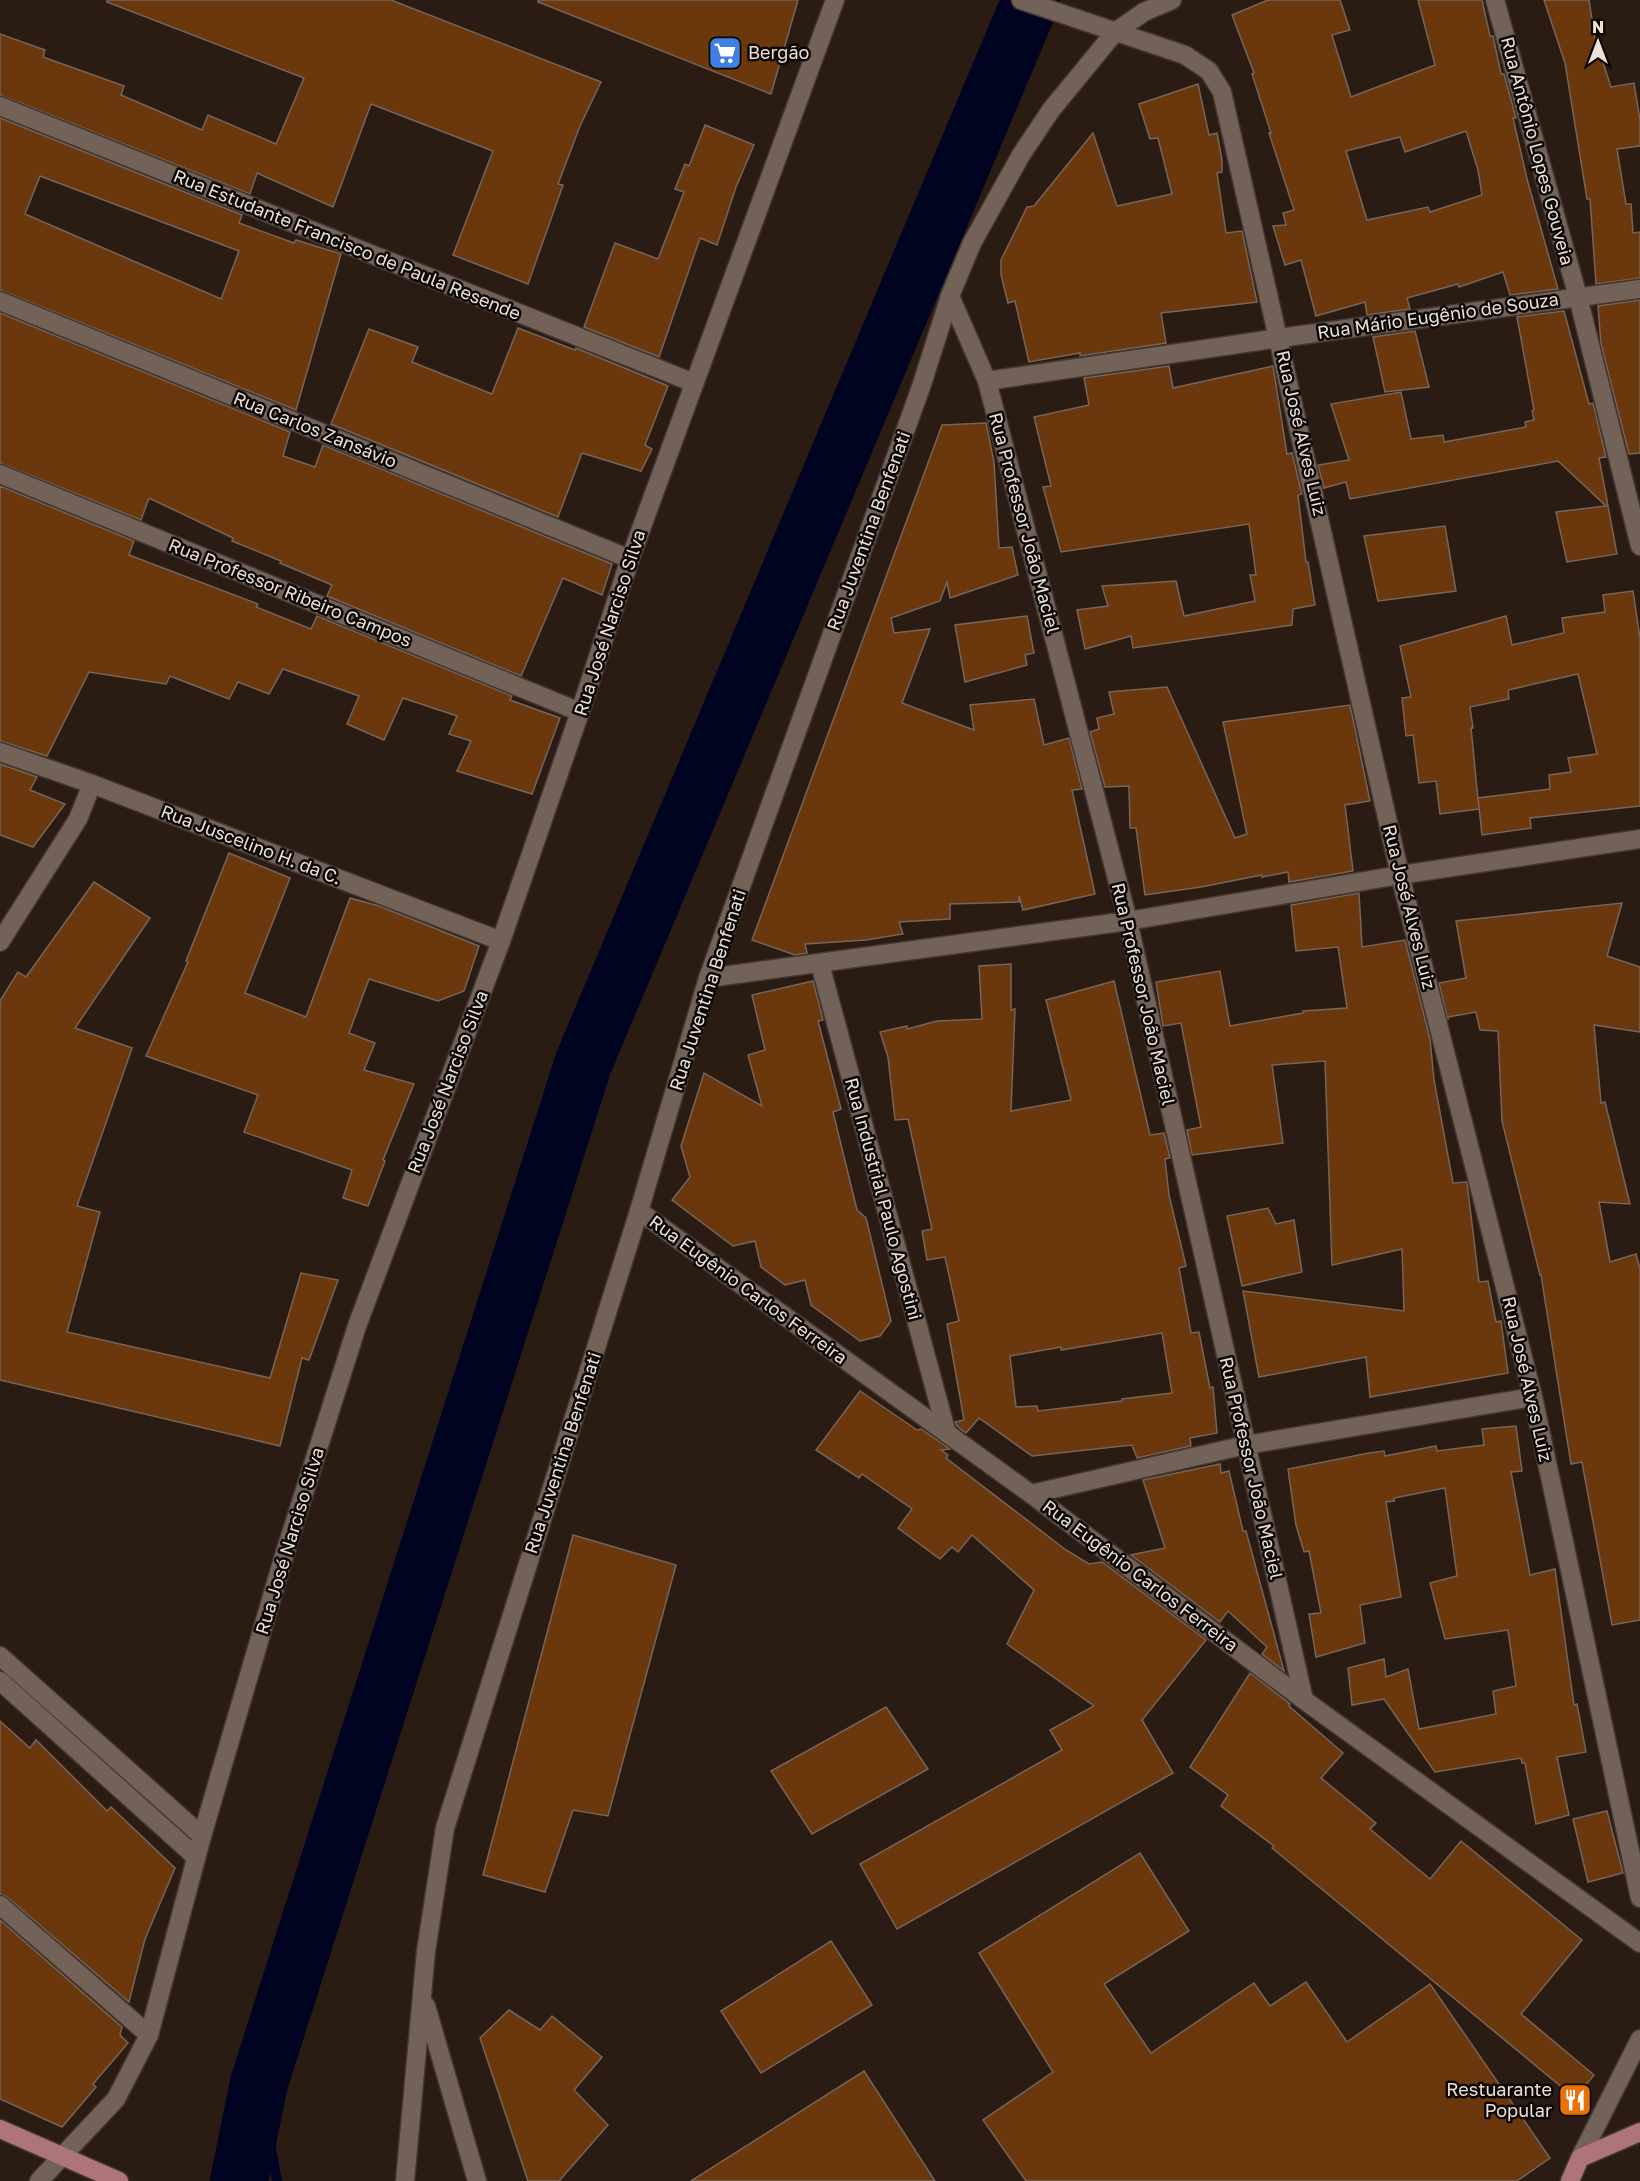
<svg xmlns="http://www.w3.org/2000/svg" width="1640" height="2181" font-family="'Golos Text',sans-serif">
  <rect width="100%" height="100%" fill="#2b1c13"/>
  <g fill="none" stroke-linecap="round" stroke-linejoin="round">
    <path stroke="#000421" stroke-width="10" d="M 259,2083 L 277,2181"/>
    <path stroke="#000421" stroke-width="58" d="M 239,2181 L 259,2083 L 583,1064 L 1031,0"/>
  </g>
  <g fill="#6b370c" stroke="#76655a" stroke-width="1.5" fill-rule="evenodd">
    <path d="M 107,0 L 391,0 L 601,82 L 580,126 L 558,184 L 563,185 L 528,284 L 453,255 L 493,151 L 371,104 L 333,207 L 257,173 L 250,194 L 0,95 L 0,34 L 45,50 L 43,57 L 124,86 L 121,95 L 202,130 L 208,115 L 276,144 L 304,78 L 107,2 Z"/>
    <path d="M 538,0 L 798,0 L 771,94 L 538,2 Z"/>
    <path d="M 1268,0 L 1340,0 L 1350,30 L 1332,35 L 1351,97 L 1435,65 L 1418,0 L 1482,0 L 1490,36 L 1493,36 L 1501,74 L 1504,74 L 1516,118 L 1513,118 L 1527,179 L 1558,289 L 1510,295 L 1503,272 L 1459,287 L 1458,284 L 1407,298 L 1410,309 L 1367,315 L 1365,302 L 1316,316 L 1301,260 L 1285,265 L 1273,226 L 1286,225 L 1283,213 L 1294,210 L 1269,133 L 1271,133 L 1252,74 L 1254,73 L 1232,15 ZM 1466,131 L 1478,170 L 1482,195 L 1430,212 L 1428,207 L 1367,220 L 1346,151 L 1400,137 L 1405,152 Z"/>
    <path d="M 1544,0 L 1589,0 L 1595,38 L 1611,87 L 1634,83 L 1640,120 L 1640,146 L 1617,149 L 1626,204 L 1631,204 L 1633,233 L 1640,232 L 1640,278 L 1596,284 L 1590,199 L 1587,199 L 1565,63 Z"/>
    <path d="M 1198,84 L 1209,135 L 1217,133 L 1222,160 L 1222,172 L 1217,173 L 1226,233 L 1242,231 L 1257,302 L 1161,313 L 1166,343 L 1080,356 L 1080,353 L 1029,362 L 1015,301 L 1008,303 L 1001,275 L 1001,260 L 1027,207 L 1034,206 L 1093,133 L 1117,206 L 1172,194 L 1158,138 L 1150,139 L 1139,104 Z"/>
    <path d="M 0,118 L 242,215 L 239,223 L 294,243 L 296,240 L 341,254 L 296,410 L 0,290 ZM 40,176 L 239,251 L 221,299 L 25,214 Z"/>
    <path d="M 705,125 L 754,145 L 736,187 L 717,245 L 700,238 L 659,357 L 584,327 L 615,243 L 658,259 L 684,192 L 675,189 L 685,164 L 689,166 Z"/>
    <path d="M 1640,300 L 1640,453 L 1629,454 L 1601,344 L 1598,306 Z"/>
    <path d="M 1564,311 L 1589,404 L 1593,403 L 1606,457 L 1599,458 L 1617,554 L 1567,562 L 1556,512 L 1606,506 L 1558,461 L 1350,499 L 1346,482 L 1324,488 L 1318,465 L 1349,460 L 1331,404 L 1401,392 L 1411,439 L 1443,435 L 1444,442 L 1526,427 L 1525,422 L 1534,420 L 1532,411 L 1534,410 L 1517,317 Z"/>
    <path d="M 0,313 L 290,432 L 283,456 L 315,467 L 323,445 L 612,564 L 602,595 L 563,578 L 521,676 L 327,596 L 332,585 L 280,563 L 281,561 L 232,541 L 233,538 L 149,498 L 141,520 L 0,463 Z"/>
    <path d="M 518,328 L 575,350 L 576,348 L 668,386 L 645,445 L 652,449 L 641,471 L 582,453 L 558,517 L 331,424 L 369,329 L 418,347 L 412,362 L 492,394 Z"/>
    <path d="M 1415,331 L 1429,387 L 1385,392 L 1373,337 Z"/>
    <path d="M 1169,366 L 1173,388 L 1273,366 L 1287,454 L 1292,453 L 1302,494 L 1298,495 L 1306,562 L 1308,562 L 1315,605 L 1293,609 L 1292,625 L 1133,648 L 1131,636 L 1085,649 L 1077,610 L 1108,606 L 1102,586 L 1176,581 L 1184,616 L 1255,601 L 1250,575 L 1256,575 L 1249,524 L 1061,552 L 1043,487 L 1051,486 L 1034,417 L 1089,405 L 1084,378 Z"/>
    <path d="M 986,423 L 994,462 L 999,548 L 1012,547 L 1018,575 L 950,598 L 947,582 L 940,601 L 891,618 L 894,633 L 930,629 L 902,703 L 974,730 L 970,705 L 1034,699 L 1044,745 L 1069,738 L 1082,789 L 1072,790 L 1095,894 L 1023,910 L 1019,896 L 1019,902 L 950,904 L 950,919 L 899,922 L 903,934 L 866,940 L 805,944 L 807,953 L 795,955 L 752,940 L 942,425 Z"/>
    <path d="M 0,486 L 134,541 L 129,555 L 258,604 L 256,607 L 311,629 L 317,616 L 512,696 L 510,700 L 560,718 L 532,794 L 457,771 L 471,741 L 449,734 L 457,716 L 403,698 L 384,740 L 347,724 L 359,696 L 283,669 L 269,694 L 238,682 L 229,699 L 170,676 L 166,684 L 89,672 L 47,756 L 0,741 Z"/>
    <path d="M 1445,526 L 1456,591 L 1378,601 L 1364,536 Z"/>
    <path d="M 1633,591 L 1640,638 L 1640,806 L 1530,818 L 1531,828 L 1482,835 L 1478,798 L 1550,789 L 1549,775 L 1571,772 L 1568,758 L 1597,754 L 1578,674 L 1508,690 L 1509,699 L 1470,707 L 1473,728 L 1471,728 L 1479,809 L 1440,814 L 1436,781 L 1419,783 L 1413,735 L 1406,736 L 1402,698 L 1411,697 L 1400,646 L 1506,616 L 1512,645 L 1564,633 L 1562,618 L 1605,612 L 1603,595 Z"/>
    <path d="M 1027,616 L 1034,653 L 1025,655 L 1027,665 L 965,682 L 955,625 Z"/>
    <path d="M 1167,687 L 1235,838 L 1247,834 L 1223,722 L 1350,705 L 1370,801 L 1345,805 L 1353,871 L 1289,882 L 1288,872 L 1262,877 L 1262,875 L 1201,887 L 1145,895 L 1136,828 L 1130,828 L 1129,786 L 1105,787 L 1090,732 L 1099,729 L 1097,718 L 1114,714 L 1109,692 Z"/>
    <path d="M 0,764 L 37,777 L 30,790 L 65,804 L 33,847 L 0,835 Z"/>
    <path d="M 229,853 L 290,878 L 245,993 L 306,1017 L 350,898 L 379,906 L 479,946 L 464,991 L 438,1001 L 369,979 L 349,1033 L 375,1043 L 364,1070 L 414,1084 L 383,1160 L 385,1161 L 368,1206 L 343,1198 L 352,1170 L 244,1132 L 258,1095 L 146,1056 L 188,962 L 186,961 Z"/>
    <path d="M 94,882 L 150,918 L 75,1028 L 132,1048 L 77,1206 L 100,1212 L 67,1332 L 270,1378 L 301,1273 L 338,1280 L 309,1360 L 302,1358 L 280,1446 L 0,1380 L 0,1001 L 18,972 L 26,977 Z"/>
    <path d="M 1359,893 L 1362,947 L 1405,940 L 1430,1039 L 1434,1080 L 1453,1183 L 1467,1182 L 1479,1282 L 1488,1281 L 1496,1322 L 1501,1321 L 1508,1373 L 1370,1397 L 1366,1357 L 1259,1377 L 1243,1291 L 1404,1311 L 1402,1249 L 1332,1265 L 1325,1061 L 1272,1065 L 1283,1143 L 1192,1155 L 1187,1130 L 1201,1127 L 1181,1023 L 1163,1026 L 1156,982 L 1220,971 L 1230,1026 L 1303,1013 L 1303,1011 L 1347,1008 L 1338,947 L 1296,951 L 1291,905 Z"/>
    <path d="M 1622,903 L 1607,956 L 1640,967 L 1640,1032 L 1594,1025 L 1601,1103 L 1605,1102 L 1630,1204 L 1599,1202 L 1610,1262 L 1636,1254 L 1640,1269 L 1640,1620 L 1612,1625 L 1582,1462 L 1571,1464 L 1541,1275 L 1540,1275 L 1502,1121 L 1498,1031 L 1480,1030 L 1476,1012 L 1448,1017 L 1448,1020 L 1439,983 L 1466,978 L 1456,921 Z"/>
    <path d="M 1011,964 L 1011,1010 L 1015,1009 L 1011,1111 L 1071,1100 L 1046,1000 L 1114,981 L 1150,1135 L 1164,1133 L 1170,1158 L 1165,1159 L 1169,1195 L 1186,1266 L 1179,1268 L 1191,1333 L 1199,1332 L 1210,1388 L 1213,1387 L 1217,1433 L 1190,1438 L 1191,1446 L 1137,1458 L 1132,1445 L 1032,1456 L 979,1418 L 966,1433 L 957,1426 L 955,1422 L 964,1420 L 947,1324 L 959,1321 L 945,1257 L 927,1260 L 922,1231 L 932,1229 L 908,1119 L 895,1120 L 888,1057 L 880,1032 L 907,1026 L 907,1029 L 937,1021 L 982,1019 L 979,966 ZM 1162,1333 L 1172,1393 L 1122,1399 L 1122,1401 L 1038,1411 L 1037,1406 L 1016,1407 L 1010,1356 L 1061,1347 L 1061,1350 Z"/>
    <path d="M 813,981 L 823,1020 L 818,1021 L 841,1109 L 833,1112 L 857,1210 L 866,1218 L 891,1321 L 880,1336 L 860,1341 L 811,1305 L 805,1280 L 785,1285 L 761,1267 L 755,1241 L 733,1246 L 672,1200 L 690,1177 L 681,1146 L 704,1073 L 762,1106 L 748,1055 L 765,1050 L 752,995 Z"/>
    <path d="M 1268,1208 L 1276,1224 L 1294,1220 L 1302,1272 L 1242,1286 L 1227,1216 Z"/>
    <path d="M 860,1391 L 917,1430 L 921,1429 L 950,1449 L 941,1450 L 948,1455 L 946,1458 L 1066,1550 L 1089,1564 L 1102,1562 L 1206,1640 L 1142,1720 L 1173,1773 L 897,1929 L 860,1864 L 1062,1750 L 1050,1730 L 1094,1706 L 1007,1644 L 1034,1590 L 972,1535 L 958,1552 L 952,1547 L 940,1559 L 898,1528 L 912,1509 L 862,1474 L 859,1478 L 816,1450 Z"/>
    <path d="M 1516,1426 L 1522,1471 L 1511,1472 L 1530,1575 L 1555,1569 L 1574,1705 L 1577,1704 L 1586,1752 L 1557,1757 L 1569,1815 L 1536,1824 L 1525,1763 L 1522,1763 L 1521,1758 L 1435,1772 L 1384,1699 L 1352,1705 L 1348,1668 L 1384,1659 L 1386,1677 L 1408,1669 L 1419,1729 L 1496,1714 L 1493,1691 L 1516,1686 L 1508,1630 L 1445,1639 L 1430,1583 L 1457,1576 L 1445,1488 L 1394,1498 L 1394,1501 L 1386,1502 L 1401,1597 L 1360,1605 L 1365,1643 L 1316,1657 L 1309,1614 L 1321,1613 L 1309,1551 L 1304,1552 L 1296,1525 L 1288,1469 L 1369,1453 L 1384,1451 L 1385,1456 L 1436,1446 L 1437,1451 L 1484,1445 L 1482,1429 Z"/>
    <path d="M 1220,1464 L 1221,1473 L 1229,1471 L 1243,1531 L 1246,1531 L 1284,1671 L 1262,1654 L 1267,1647 L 1228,1611 L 1220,1622 L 1131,1555 L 1165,1548 L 1143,1480 Z"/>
    <path d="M 573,1535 L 676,1565 L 608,1816 L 573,1810 L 545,1892 L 483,1875 Z"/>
    <path d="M 1250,1673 L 1290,1704 L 1289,1706 L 1343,1753 L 1321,1778 L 1376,1823 L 1370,1829 L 1430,1879 L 1461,1841 L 1582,1940 L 1521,2014 L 1594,2075 L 1575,2098 L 1272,1848 L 1274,1846 L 1221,1806 L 1228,1795 L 1190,1767 Z"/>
    <path d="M 886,1707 L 928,1769 L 812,1834 L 771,1771 Z"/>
    <path d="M 0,1721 L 30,1748 L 36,1740 L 107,1811 L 111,1807 L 175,1868 L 145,1939 L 129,2002 L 7,1897 L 0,1894 Z"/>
    <path d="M 1607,1811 L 1623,1873 L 1588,1882 L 1573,1819 Z"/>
    <path d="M 1140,1853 L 1189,1931 L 1104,1984 L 1151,2053 L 1254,1983 L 1270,2006 L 1306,1982 L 1347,2042 L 1430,1984 L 1550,2158 L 1517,2181 L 1026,2181 L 983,2120 L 1053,2072 L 979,1953 Z"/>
    <path d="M 0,1920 L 122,2027 L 120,2035 L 128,2043 L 93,2084 L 96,2087 L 62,2127 L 0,2099 Z"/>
    <path d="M 831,1941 L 872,2005 L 761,2073 L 721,2011 Z"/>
    <path d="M 509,2010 L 540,2030 L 552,2016 L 602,2057 L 574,2090 L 608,2125 L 559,2181 L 528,2181 L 480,2038 Z"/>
    <path d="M 864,2071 L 935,2181 L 691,2181 Z"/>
  </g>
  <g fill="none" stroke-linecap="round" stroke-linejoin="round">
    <defs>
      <g id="street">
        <path d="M 1021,0 L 1185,55 L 1209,71 L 1222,92 L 1400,875 L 1533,1397 L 1640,1898"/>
        <path d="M 1495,0 L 1578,297 L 1640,546"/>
        <path d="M 0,106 L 694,383"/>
        <path d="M 950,296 L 987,381 L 1128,921 L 1304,1700"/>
        <path d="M 0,301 L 630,559"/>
        <path d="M 987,381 L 1279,338 L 1640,289"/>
        <path d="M 0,474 L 580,712"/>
        <path d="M 0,752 L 92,784 L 501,941"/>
        <path d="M 0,942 L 78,819 L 92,784"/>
        <path d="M 820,964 L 947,1434"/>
        <path d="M 708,978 L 1128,921 L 1400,875 L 1640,839"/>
        <path d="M 639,1211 L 1031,1494 L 1304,1700 L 1640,1943"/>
        <path d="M 1031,1494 L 1246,1445 L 1533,1397"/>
        <path d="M 0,1656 L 202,1836"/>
        <path d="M 0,1681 L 196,1857"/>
        <path d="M 0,1905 L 149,2035"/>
        <path d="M 426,2006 L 477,2181"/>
        <path d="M 1580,2158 L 1640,2039"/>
        <path d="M 39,2181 L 116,2099 L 149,2035 L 202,1836 L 283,1559 L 357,1326 L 501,941 L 580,712 L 630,559 L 835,0"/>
        <path d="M 405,2181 L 426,1951 L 445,1828 L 639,1211 L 708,978 L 921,387 L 950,296 L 972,243 L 1021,155 L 1051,110 L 1115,32 L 1144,12 L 1172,0"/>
      </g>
      <g id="primary">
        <path d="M 0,2129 L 119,2181"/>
        <path d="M 1570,2181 L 1580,2158 L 1640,2132"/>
      </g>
    </defs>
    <use href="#street" stroke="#423732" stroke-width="21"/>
    <use href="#primary" stroke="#423732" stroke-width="21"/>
    <use href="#street" stroke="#736257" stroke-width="18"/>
    <use href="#primary" stroke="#ae7579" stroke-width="18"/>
  </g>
  <defs>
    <symbol id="supermarket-square" viewBox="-11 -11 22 22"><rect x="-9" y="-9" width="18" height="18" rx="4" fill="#3f7fe0" stroke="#0e0805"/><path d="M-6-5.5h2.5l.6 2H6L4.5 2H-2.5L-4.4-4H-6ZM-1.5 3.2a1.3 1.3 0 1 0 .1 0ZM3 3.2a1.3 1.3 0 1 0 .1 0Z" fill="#fff"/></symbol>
    <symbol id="restaurant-square" viewBox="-11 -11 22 22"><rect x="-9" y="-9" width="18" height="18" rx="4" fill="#e8710a" stroke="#0e0805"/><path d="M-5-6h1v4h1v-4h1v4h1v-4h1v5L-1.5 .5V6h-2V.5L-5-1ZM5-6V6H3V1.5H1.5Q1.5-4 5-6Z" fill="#fff"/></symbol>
  </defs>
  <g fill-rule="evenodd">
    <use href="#supermarket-square" x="706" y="34" width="38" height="38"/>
    <use href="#restaurant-square" x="1556" y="2081" width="38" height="38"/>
  </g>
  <g text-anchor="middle" stroke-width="5" stroke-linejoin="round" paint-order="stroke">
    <g font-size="18" fill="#ebe1db" stroke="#0e0805" text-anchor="start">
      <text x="748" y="59">Bergão</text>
      <text x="1552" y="2096" text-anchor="end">Restuarante<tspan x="1552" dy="21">Popular</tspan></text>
    </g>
    <g font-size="18" fill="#ebe1db" stroke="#0e0805">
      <text transform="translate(1537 151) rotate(75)" y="6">Rua Antônio Lopes Gouveia</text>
      <text transform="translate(347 245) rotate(22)" y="6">Rua Estudante Francisco de Paula Resende</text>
      <text transform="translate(1438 316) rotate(-8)" y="6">Rua Mário Eugênio de Souza</text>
      <text transform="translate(315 430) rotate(22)" y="6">Rua Carlos Zansávio</text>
      <text transform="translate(1301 433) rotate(77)" y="6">Rua José Alves Luiz</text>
      <text transform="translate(1024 523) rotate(75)" y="6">Rua Professor João Maciel</text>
      <text transform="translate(869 531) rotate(-70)" y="6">Rua Juventina Benfenati</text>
      <text transform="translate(290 593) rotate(22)" y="6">Rua Professor Ribeiro Campos</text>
      <text transform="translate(610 623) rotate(-72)" y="6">Rua José Narciso Silva</text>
      <text transform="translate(251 845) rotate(21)" y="6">Rua Juscelino H. da C.</text>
      <text transform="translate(1409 907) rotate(76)" y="6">Rua José Alves Luiz</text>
      <text transform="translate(708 990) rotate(-72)" y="6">Rua Juventina Benfenati</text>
      <text transform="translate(1143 994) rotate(77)" y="6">Rua Professor João Maciel</text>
      <text transform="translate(448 1082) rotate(-69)" y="6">Rua José Narciso Silva</text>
      <text transform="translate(883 1199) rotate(75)" y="6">Rua Industrial Paulo Agostini</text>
      <text transform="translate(748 1290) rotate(36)" y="6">Rua Eugênio Carlos Ferreira</text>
      <text transform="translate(1527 1379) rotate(77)" y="6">Rua José Alves Luiz</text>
      <text transform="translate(563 1453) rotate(-72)" y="6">Rua Juventina Benfenati</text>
      <text transform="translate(1251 1468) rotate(77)" y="6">Rua Professor João Maciel</text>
      <text transform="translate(290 1541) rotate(-73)" y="6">Rua José Narciso Silva</text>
      <text transform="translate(1140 1576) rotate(37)" y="6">Rua Eugênio Carlos Ferreira</text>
    </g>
  </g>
  <g transform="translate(1598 42)" stroke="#0e0805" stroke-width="4.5" paint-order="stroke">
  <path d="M0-4.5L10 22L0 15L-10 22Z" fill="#ebe1db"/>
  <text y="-9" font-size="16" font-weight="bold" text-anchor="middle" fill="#ebe1db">N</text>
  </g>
</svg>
